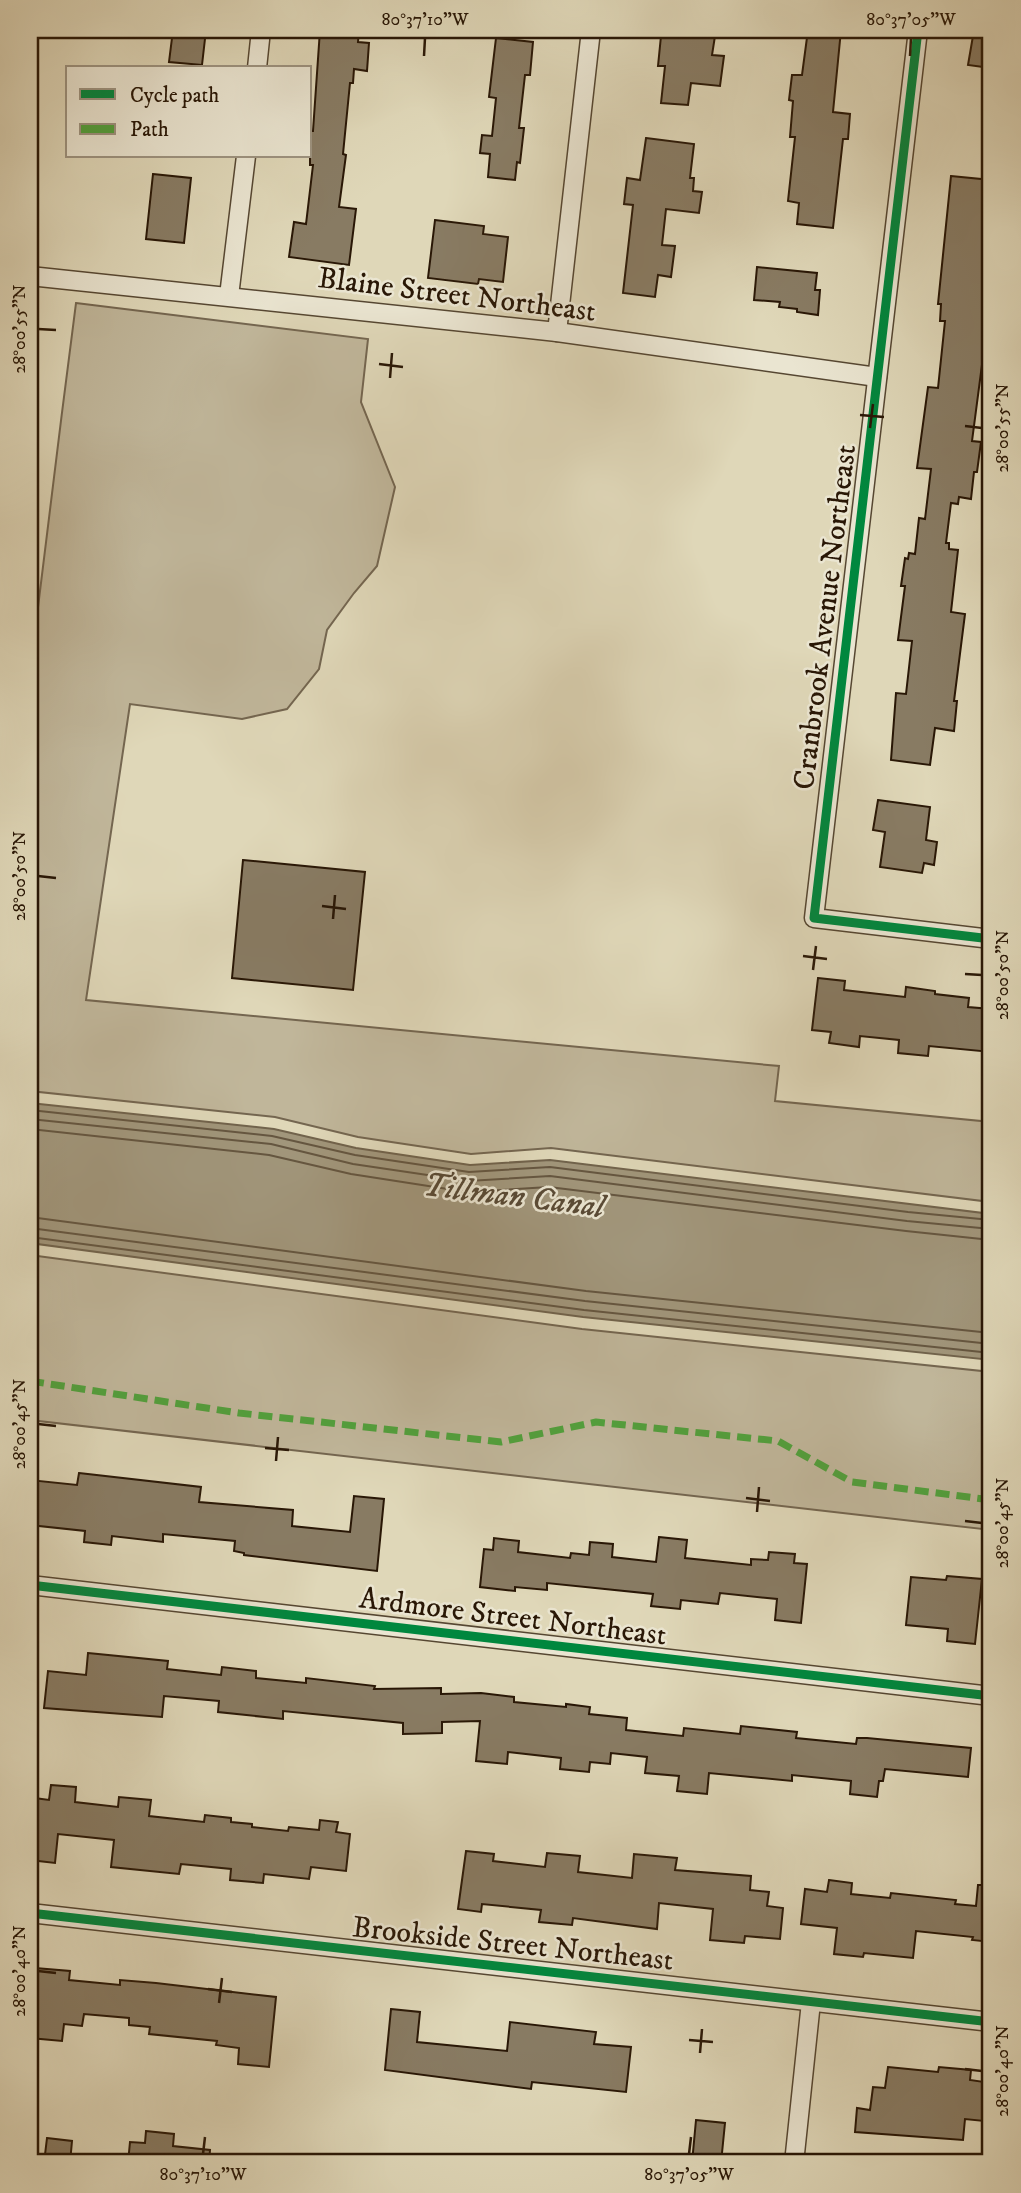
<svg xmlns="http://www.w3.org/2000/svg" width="1021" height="2193" font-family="'IM FELL DW Pica',serif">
  <rect width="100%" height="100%" fill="#dfd7b8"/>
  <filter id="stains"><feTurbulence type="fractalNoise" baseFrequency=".00286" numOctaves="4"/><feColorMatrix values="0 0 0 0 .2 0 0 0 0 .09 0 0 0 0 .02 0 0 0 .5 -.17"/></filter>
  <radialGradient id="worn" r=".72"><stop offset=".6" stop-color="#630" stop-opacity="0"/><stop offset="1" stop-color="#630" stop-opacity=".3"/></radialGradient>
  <g fill="#c0b69a" stroke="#746650" stroke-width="2">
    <path d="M 76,303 L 368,339 L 361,402 L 395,487 L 377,566 L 354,593 L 327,630 L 319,669 L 287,709 L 242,719 L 130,704 L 86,1000 L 779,1066 L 775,1101 L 991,1122 L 991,1202 L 551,1148 L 471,1154 L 358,1137 L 275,1117 L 30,1091 L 30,783 C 35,747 25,709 30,672 C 45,550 60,426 76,303 Z"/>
    <path d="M 30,1255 L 582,1329 L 991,1372 L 991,1530 L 30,1420 Z"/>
  </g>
  <path fill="#a1967b" stroke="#71634c" stroke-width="2" d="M 30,1103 L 274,1129 L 356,1148 L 470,1165 L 550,1160 L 991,1214 L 991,1360 L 583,1317 L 30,1243 Z"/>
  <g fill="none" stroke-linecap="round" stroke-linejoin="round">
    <g stroke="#655640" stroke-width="2">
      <path d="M 30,1110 L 272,1136 L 355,1155 L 469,1172 L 550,1167 L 908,1212 L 991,1220"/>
      <path d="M 30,1119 L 271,1144 L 353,1164 L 468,1181 L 550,1176 L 907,1221 L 991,1229"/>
      <path d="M 30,1129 L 269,1155 L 351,1174 L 467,1192 L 549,1187 L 906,1231 L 991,1240"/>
      <path d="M 30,1217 L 586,1291 L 991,1333"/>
      <path d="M 30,1228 L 585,1301 L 991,1344"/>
      <path d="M 30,1237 L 584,1310 L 991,1353"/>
    </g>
  </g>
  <g fill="#887b63" stroke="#291706" stroke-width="2">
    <path d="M 173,30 L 206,30 L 202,65 L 169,62 Z"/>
    <path d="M 320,30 L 359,30 L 358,42 L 369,43 L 367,71 L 354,69 L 353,83 L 350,83 L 343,154 L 346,155 L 339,207 L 356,209 L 349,265 L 289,257 L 294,222 L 306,224 L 313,165 L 310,165 L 310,131 L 313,131 Z"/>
    <path d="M 668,30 L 703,30 L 702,34 L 715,36 L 712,55 L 724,56 L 720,86 L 691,83 L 688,105 L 661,103 L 665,66 L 658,66 L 661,36 L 667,36 Z"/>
    <path d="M 808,30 L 841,30 L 833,112 L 850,114 L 848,139 L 843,139 L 833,228 L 797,224 L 799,203 L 788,201 L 795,137 L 790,137 L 793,101 L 789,100 L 792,75 L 802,75 Z"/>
    <path d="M 974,30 L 991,30 L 991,68 L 968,65 Z"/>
    <path d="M 496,38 L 533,42 L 530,75 L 525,75 L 519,128 L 524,128 L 520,163 L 517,162 L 515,180 L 488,177 L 490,154 L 480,153 L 482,135 L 492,136 L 496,98 L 489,97 Z"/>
    <path d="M 646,138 L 694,144 L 690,178 L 694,178 L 693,191 L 702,192 L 699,213 L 666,209 L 662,245 L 675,246 L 671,277 L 658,275 L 655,297 L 623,293 L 633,205 L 624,204 L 627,178 L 640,180 Z"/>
    <path d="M 153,174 L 191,178 L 184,243 L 146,239 Z"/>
    <path d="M 951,176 L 991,180 L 991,231 L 988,230 L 984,271 L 990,272 L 988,284 L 991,284 L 991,296 L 972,441 L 981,442 L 977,472 L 974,472 L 971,499 L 959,497 L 958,504 L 951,503 L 946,543 L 949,543 L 949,549 L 958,550 L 951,612 L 965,614 L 954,701 L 957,701 L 954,731 L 935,728 L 930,765 L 891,760 L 896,693 L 906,694 L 912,641 L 898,640 L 905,586 L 901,586 L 905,558 L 908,559 L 909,553 L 915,554 L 919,518 L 925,519 L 931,469 L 917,468 L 928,387 L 938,388 L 945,321 L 940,321 L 941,304 L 938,304 Z"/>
    <path d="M 435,220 L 484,226 L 483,234 L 508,237 L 503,282 L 479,279 L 478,284 L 428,278 Z"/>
    <path d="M 757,267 L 817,273 L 815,290 L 820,290 L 818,315 L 797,312 L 797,309 L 779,307 L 780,302 L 754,300 Z"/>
    <path d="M 878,800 L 930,807 L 926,840 L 937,842 L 934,865 L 924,863 L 922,873 L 880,867 L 885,832 L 873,830 Z"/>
    <path d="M 243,860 L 365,872 L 353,990 L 232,978 Z"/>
    <path d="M 818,978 L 845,981 L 844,990 L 905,997 L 906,987 L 935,991 L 935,994 L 969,998 L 968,1007 L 991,1009 L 991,1052 L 929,1046 L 928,1056 L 898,1053 L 899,1040 L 860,1036 L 859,1047 L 829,1043 L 831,1032 L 812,1030 Z"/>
    <path d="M 79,1473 L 201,1487 L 199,1502 L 293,1510 L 292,1526 L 350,1532 L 354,1496 L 384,1499 L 377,1571 L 244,1555 L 244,1553 L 234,1551 L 235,1541 L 163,1534 L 163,1542 L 112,1536 L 111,1545 L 84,1542 L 85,1531 L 30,1525 L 30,1480 L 77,1485 Z"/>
    <path d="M 659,1537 L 687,1540 L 685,1558 L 751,1565 L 751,1559 L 768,1560 L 769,1552 L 795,1554 L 794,1563 L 807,1564 L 801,1623 L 775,1620 L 777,1599 L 720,1593 L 718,1604 L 681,1600 L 680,1609 L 651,1606 L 653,1594 L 547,1583 L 547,1590 L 515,1587 L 515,1591 L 480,1587 L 484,1549 L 493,1550 L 494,1538 L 519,1541 L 518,1552 L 570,1558 L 571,1553 L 589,1555 L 590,1542 L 613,1544 L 612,1557 L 656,1562 Z"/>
    <path d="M 947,1576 L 982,1579 L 975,1644 L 947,1641 L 948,1629 L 906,1625 L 911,1577 L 946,1580 Z"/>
    <path d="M 88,1653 L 168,1661 L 167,1669 L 221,1675 L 222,1667 L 256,1671 L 256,1678 L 306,1683 L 306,1678 L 375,1686 L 374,1689 L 441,1688 L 441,1694 L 481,1693 L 514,1697 L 514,1702 L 566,1707 L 566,1704 L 590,1707 L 589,1714 L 627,1718 L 626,1730 L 683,1736 L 684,1728 L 740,1734 L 741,1726 L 797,1732 L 796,1738 L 856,1744 L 857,1738 L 867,1738 L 971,1748 L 968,1777 L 885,1769 L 883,1781 L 879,1781 L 877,1797 L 850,1794 L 851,1781 L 792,1775 L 792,1781 L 709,1773 L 707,1794 L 677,1791 L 679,1776 L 645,1773 L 647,1757 L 611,1753 L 610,1764 L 590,1762 L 589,1772 L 560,1769 L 561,1758 L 508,1752 L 507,1764 L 476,1761 L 480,1721 L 442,1722 L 442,1733 L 403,1734 L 403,1723 L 283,1711 L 283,1719 L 218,1712 L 219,1701 L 164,1696 L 162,1717 L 44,1708 L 48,1671 L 86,1675 Z"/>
    <path d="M 51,1785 L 76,1787 L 75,1802 L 118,1807 L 119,1797 L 151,1800 L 149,1816 L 204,1822 L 205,1815 L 231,1818 L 231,1822 L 252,1824 L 252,1827 L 288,1831 L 289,1827 L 319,1830 L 320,1820 L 338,1822 L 336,1832 L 350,1834 L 346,1871 L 311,1867 L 309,1879 L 264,1874 L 263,1883 L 230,1880 L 231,1869 L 181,1864 L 179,1874 L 111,1867 L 114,1840 L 58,1834 L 55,1863 L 30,1860 L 34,1798 L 49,1800 Z"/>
    <path d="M 466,1851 L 494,1854 L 493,1861 L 545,1867 L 547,1853 L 580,1856 L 578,1872 L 632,1878 L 634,1854 L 677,1858 L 675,1870 L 751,1876 L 750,1890 L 769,1892 L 767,1906 L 783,1908 L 780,1939 L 745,1936 L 744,1943 L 710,1940 L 713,1909 L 659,1903 L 657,1929 L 573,1918 L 572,1925 L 539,1922 L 541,1910 L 482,1904 L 481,1912 L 458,1909 Z"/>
    <path d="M 829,1880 L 852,1883 L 851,1894 L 890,1898 L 891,1893 L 956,1900 L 955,1904 L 976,1906 L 978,1885 L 991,1885 L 991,1942 L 972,1940 L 973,1937 L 916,1931 L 913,1958 L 864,1953 L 863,1957 L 834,1954 L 837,1928 L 801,1924 L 805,1889 L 827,1892 Z"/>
    <path d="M 35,1968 L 70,1971 L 69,1980 L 120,1985 L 120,1980 L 156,1983 L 276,1997 L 269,2067 L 238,2064 L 239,2048 L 216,2045 L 217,2041 L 149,2034 L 150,2027 L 129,2025 L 129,2018 L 84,2014 L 82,2026 L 64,2024 L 62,2041 L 30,2038 Z"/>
    <path d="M 391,2009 L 420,2012 L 417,2042 L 507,2051 L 510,2022 L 596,2032 L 594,2044 L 631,2047 L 626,2092 L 532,2082 L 531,2089 L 385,2070 Z"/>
    <path d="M 888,2067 L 938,2072 L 939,2067 L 971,2070 L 970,2080 L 991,2083 L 991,2112 L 985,2111 L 984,2121 L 965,2119 L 963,2140 L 855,2132 L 857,2108 L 870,2110 L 873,2087 L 885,2088 Z"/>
    <path d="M 696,2120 L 725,2123 L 721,2163 L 692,2163 Z"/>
    <path d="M 146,2131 L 174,2134 L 173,2146 L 210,2150 L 209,2163 L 128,2163 L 130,2142 L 145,2143 Z"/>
    <path d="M 47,2138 L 72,2141 L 70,2163 L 44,2163 Z"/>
  </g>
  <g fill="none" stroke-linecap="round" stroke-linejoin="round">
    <defs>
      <g id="minor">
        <path d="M 918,30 L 814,918 L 991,939"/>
        <path d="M 257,68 L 261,30"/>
        <path d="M 30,276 L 557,332 L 877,377"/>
        <path d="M 229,296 L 246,156"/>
        <path d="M 557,332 L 591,30"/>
        <path d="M 30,1585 L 991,1696"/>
        <path d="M 30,1913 L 991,2022"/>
        <path d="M 794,2163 L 811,2002"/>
      </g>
    </defs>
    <use href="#minor" stroke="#564732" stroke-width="21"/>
    <use href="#minor" stroke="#eae5d1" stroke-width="18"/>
    <path stroke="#51a13d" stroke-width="7" stroke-dasharray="14 7" stroke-linecap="butt" d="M 30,1381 L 239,1413 L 501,1442 L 596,1422 L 778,1441 L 852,1482 L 991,1500"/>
    <defs>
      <g id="cycleway">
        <path d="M 918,30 L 814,918 L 991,939"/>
        <path d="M 30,1585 L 991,1696"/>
        <path d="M 30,1913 L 991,2022"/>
      </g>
    </defs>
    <use href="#cycleway" stroke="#eae5d1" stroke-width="13"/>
    <use href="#cycleway" stroke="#00873e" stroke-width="9"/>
  </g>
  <path fill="none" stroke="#291706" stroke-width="2.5" d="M 424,56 L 425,38M 910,56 L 911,38M 38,329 L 56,330M 379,364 L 403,367M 390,378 L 392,353M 860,415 L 884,417M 965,426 L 982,428M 870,428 L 873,404M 38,876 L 56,878M 322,906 L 346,909M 333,919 L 335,895M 803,956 L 827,959M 813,970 L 816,946M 965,974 L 982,975M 38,1424 L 56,1426M 265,1448 L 289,1450M 276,1461 L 278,1437M 746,1498 L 770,1501M 757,1512 L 759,1487M 965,1521 L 982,1523M 38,1971 L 56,1973M 208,1989 L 232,1992M 219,2003 L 222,1978M 689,2040 L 713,2042M 700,2053 L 702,2029M 965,2069 L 982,2071M 203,2154 L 205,2137M 689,2154 L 691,2137"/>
  <g text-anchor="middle" stroke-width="5" stroke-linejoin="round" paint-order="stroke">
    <g font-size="30" fill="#291706" stroke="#eae5d1">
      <text transform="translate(457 294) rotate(7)" y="10">Blaine Street Northeast</text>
      <text transform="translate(824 617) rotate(-83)" y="10">Cranbrook Avenue Northeast</text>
      <text transform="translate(513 1616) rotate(7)" y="10">Ardmore Street Northeast</text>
      <text transform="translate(513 1943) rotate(6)" y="10">Brookside Street Northeast</text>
    </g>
    <g font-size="32" font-style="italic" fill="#594a35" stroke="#eae5d1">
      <text transform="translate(514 1195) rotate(7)" y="11">Tillman Canal</text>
    </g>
  </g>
  <rect width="1021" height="2193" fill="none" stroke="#dfd7b8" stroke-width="77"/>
  <rect x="66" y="66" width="245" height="91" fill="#eae5d1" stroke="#9d9380" stroke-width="2"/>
  <rect x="80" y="89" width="35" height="10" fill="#00873e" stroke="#9d9380" stroke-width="2"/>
  <text x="130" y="102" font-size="21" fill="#291706">Cycle path</text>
  <rect x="80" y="124" width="35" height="10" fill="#51a13d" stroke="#9d9380" stroke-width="2"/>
  <text x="130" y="136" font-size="21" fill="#291706">Path</text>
  <rect x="38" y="38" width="944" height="2116" fill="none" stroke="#291706" stroke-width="2.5"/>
  <g font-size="18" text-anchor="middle" fill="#291706">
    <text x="425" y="25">80°37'10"W</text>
    <text x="911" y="25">80°37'05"W</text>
    <text transform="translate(19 329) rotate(-90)" y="6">28°00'55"N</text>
    <text transform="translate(1002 428) rotate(-90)" y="6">28°00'55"N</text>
    <text transform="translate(19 876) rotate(-90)" y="6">28°00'50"N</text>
    <text transform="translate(1002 975) rotate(-90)" y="6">28°00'50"N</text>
    <text transform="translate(19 1424) rotate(-90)" y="6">28°00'45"N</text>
    <text transform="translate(1002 1523) rotate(-90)" y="6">28°00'45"N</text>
    <text transform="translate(19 1971) rotate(-90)" y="6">28°00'40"N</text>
    <text transform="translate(1002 2071) rotate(-90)" y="6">28°00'40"N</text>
    <text x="203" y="2180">80°37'10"W</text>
    <text x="689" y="2180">80°37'05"W</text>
  </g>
  <rect width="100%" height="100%" filter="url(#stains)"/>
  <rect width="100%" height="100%" fill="url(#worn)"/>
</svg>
